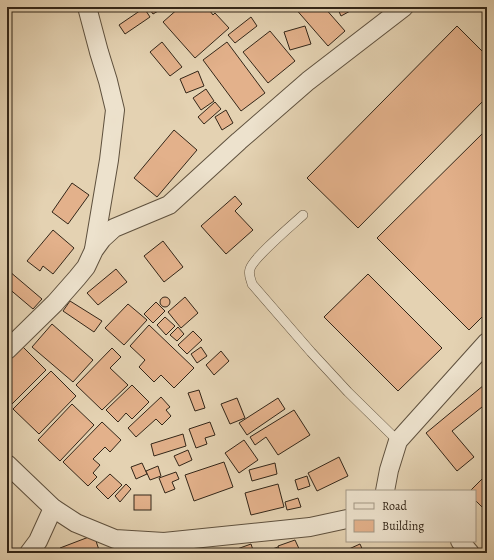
<svg xmlns="http://www.w3.org/2000/svg" width="494" height="560" font-family="Alegreya,serif">
  <rect width="100%" height="100%" fill="#e4d2b2"/>
  <filter id="stains"><feTurbulence type="fractalNoise" baseFrequency=".005" numOctaves="4"/><feColorMatrix values="0 0 0 0 .2 0 0 0 0 .09 0 0 0 0 .02 0 0 0 .5 -.17"/></filter>
  <radialGradient id="worn" r=".72"><stop offset=".6" stop-color="#630" stop-opacity="0"/><stop offset="1" stop-color="#630" stop-opacity=".3"/></radialGradient>
  <g fill="#e3b18b" stroke="#332618">
    <path d="M 148,7 L 165,7 L 153,14 Z"/>
    <path d="M 180,7 L 207,7 L 213,15 L 215,13 L 229,28 L 195,58 L 163,22 Z"/>
    <path d="M 294,7 L 324,7 L 345,31 L 328,46 Z"/>
    <path d="M 337,7 L 351,7 L 352,10 L 341,16 Z"/>
    <path d="M 356,7 L 368,7 L 358,11 Z"/>
    <path d="M 144,8 L 150,17 L 125,34 L 119,25 Z"/>
    <path d="M 251,17 L 257,26 L 235,43 L 228,35 Z"/>
    <path d="M 305,26 L 311,44 L 290,50 L 284,32 Z"/>
    <path d="M 457,26 L 487,56 L 487,97 L 358,228 L 307,178 Z"/>
    <path d="M 270,31 L 295,61 L 268,83 L 243,52 Z"/>
    <path d="M 162,42 L 182,67 L 170,76 L 150,52 Z"/>
    <path d="M 227,42 L 265,93 L 241,111 L 203,60 Z"/>
    <path d="M 198,71 L 204,86 L 186,93 L 180,79 Z"/>
    <path d="M 206,89 L 214,101 L 201,110 L 193,98 Z"/>
    <path d="M 215,102 L 221,109 L 204,124 L 198,117 Z"/>
    <path d="M 226,110 L 233,123 L 222,130 L 215,117 Z"/>
    <path d="M 487,129 L 487,312 L 469,330 L 377,238 Z"/>
    <path d="M 174,130 L 197,150 L 157,197 L 134,178 Z"/>
    <path d="M 72,183 L 89,195 L 68,224 L 52,212 Z"/>
    <path d="M 235,196 L 242,204 L 235,211 L 253,230 L 226,254 L 201,226 Z"/>
    <path d="M 53,230 L 74,248 L 53,274 L 43,266 L 40,271 L 27,261 Z"/>
    <path d="M 163,241 L 183,267 L 164,282 L 144,256 Z"/>
    <path d="M 116,269 L 127,282 L 98,305 L 87,293 Z"/>
    <path d="M 9,271 L 42,299 L 33,309 L 7,287 L 7,273 Z"/>
    <path d="M 368,274 L 442,348 L 398,391 L 324,317 Z"/>
    <path d="M 185,297 L 198,313 L 181,328 L 168,312 Z"/>
    <circle cx="165" cy="302" r="5"/>
    <path d="M 70,301 L 102,321 L 94,332 L 63,311 Z"/>
    <path d="M 156,302 L 165,311 L 153,323 L 144,314 Z"/>
    <path d="M 128,304 L 147,320 L 124,345 L 105,328 Z"/>
    <path d="M 165,317 L 175,326 L 166,335 L 157,325 Z"/>
    <path d="M 52,324 L 93,360 L 73,382 L 32,347 Z"/>
    <path d="M 149,325 L 194,368 L 174,388 L 161,375 L 154,382 L 139,367 L 145,360 L 130,346 Z"/>
    <path d="M 178,327 L 184,334 L 177,341 L 170,335 Z"/>
    <path d="M 193,331 L 202,340 L 187,354 L 178,345 Z"/>
    <path d="M 22,346 L 46,370 L 9,407 L 7,405 L 7,361 Z"/>
    <path d="M 201,347 L 207,356 L 197,363 L 191,354 Z"/>
    <path d="M 112,348 L 121,357 L 110,368 L 128,385 L 102,410 L 76,385 Z"/>
    <path d="M 221,351 L 229,361 L 214,375 L 206,365 Z"/>
    <path d="M 51,371 L 76,396 L 39,434 L 13,409 Z"/>
    <path d="M 132,385 L 149,402 L 132,419 L 126,413 L 118,422 L 106,410 Z"/>
    <path d="M 484,385 L 487,389 L 487,403 L 452,431 L 474,457 L 457,471 L 426,433 Z"/>
    <path d="M 199,390 L 205,408 L 195,411 L 188,393 Z"/>
    <path d="M 161,397 L 170,407 L 166,410 L 171,416 L 162,425 L 156,419 L 136,437 L 128,428 Z"/>
    <path d="M 237,398 L 245,418 L 230,424 L 221,404 Z"/>
    <path d="M 278,398 L 285,409 L 247,435 L 239,423 Z"/>
    <path d="M 72,404 L 94,425 L 60,461 L 38,440 Z"/>
    <path d="M 294,410 L 310,435 L 278,455 L 266,437 L 255,445 L 250,437 Z"/>
    <path d="M 102,422 L 121,440 L 110,452 L 105,447 L 93,459 L 100,465 L 93,473 L 97,477 L 88,486 L 63,462 Z"/>
    <path d="M 210,422 L 215,435 L 205,438 L 207,444 L 196,448 L 189,429 Z"/>
    <path d="M 183,434 L 186,446 L 154,456 L 151,444 Z"/>
    <path d="M 244,440 L 258,460 L 239,473 L 225,453 Z"/>
    <path d="M 188,450 L 192,460 L 179,466 L 174,456 Z"/>
    <path d="M 339,457 L 348,476 L 317,491 L 308,473 Z"/>
    <path d="M 224,462 L 233,487 L 194,501 L 185,475 Z"/>
    <path d="M 142,463 L 147,474 L 136,479 L 131,467 Z"/>
    <path d="M 275,463 L 277,474 L 252,481 L 249,470 Z"/>
    <path d="M 158,466 L 161,476 L 150,480 L 146,471 Z"/>
    <path d="M 176,472 L 179,479 L 172,482 L 175,489 L 165,493 L 159,478 Z"/>
    <path d="M 110,474 L 122,485 L 108,499 L 96,487 Z"/>
    <path d="M 487,474 L 487,512 L 475,500 L 475,491 L 470,491 Z"/>
    <path d="M 307,476 L 310,486 L 298,490 L 295,480 Z"/>
    <path d="M 126,484 L 131,489 L 120,502 L 115,496 Z"/>
    <path d="M 278,484 L 284,507 L 251,515 L 245,493 Z"/>
    <rect x="134" y="495" width="17" height="15"/>
    <path d="M 298,498 L 301,507 L 287,510 L 285,502 Z"/>
    <path d="M 94,535 L 100,553 L 61,553 L 60,548 Z"/>
    <path d="M 295,540 L 301,553 L 281,553 L 278,546 Z"/>
    <path d="M 251,544 L 254,553 L 226,553 Z"/>
    <path d="M 360,544 L 364,553 L 340,553 Z"/>
    <path d="M 278,547 L 280,553 L 261,553 Z"/>
    <path d="M 217,549 L 218,553 L 204,553 Z"/>
  </g>
  <g fill="none" stroke-linecap="round" stroke-linejoin="round">
    <defs>
      <path id="service" d="M 303,215 C 292,225 253,258 250,269 C 248,275 251,279 252,284 L 311,352 L 348,392 L 398,441"/>
      <g id="minor">
        <path d="M 87,7 L 99,52 L 108,81 L 115,110 L 109,160 L 94,249"/>
        <path d="M 7,350 L 55,303 L 77,278 L 86,267 L 94,250 L 102,239 L 114,228 L 169,205 L 239,141 L 308,81 L 404,7"/>
        <path d="M 7,464 L 53,508 L 76,523 L 115,539 L 164,542 L 310,527 L 347,519"/>
        <path d="M 385,491 L 389,470 L 398,441 L 487,342"/>
        <path d="M 460,541 L 470,553"/>
        <path d="M 29,553 L 38,541 L 53,508"/>
      </g>
    </defs>
    <use href="#service" stroke="#5f513e" stroke-width="10"/>
    <use href="#minor" stroke="#5f513e" stroke-width="20"/>
    <use href="#service" stroke="#ede2cd" stroke-width="9"/>
    <use href="#minor" stroke="#ede2cd" stroke-width="18"/>
  </g>
  <rect width="494" height="560" fill="none" stroke="#e4d2b2" stroke-width="24"/>
  <rect x="8" y="8" width="478" height="544" fill="none" stroke="#332618" stroke-width="2"/>
  <rect x="12" y="12" width="470" height="536" fill="none" stroke="#332618"/>
  <rect x="346" y="490" width="130" height="52" fill="#ede2cd" stroke="#a39785"/>
  <rect x="354" y="503" width="20" height="6" fill="#ede2cd" stroke="#a39785"/>
  <text x="382" y="510" font-size="12" fill="#332618">Road</text>
  <rect x="354" y="520" width="20" height="12" fill="#e3b18b" stroke="#a39785"/>
  <text x="382" y="530" font-size="12" fill="#332618">Building</text>
  <rect width="100%" height="100%" filter="url(#stains)"/>
  <rect width="100%" height="100%" fill="url(#worn)"/>
</svg>
